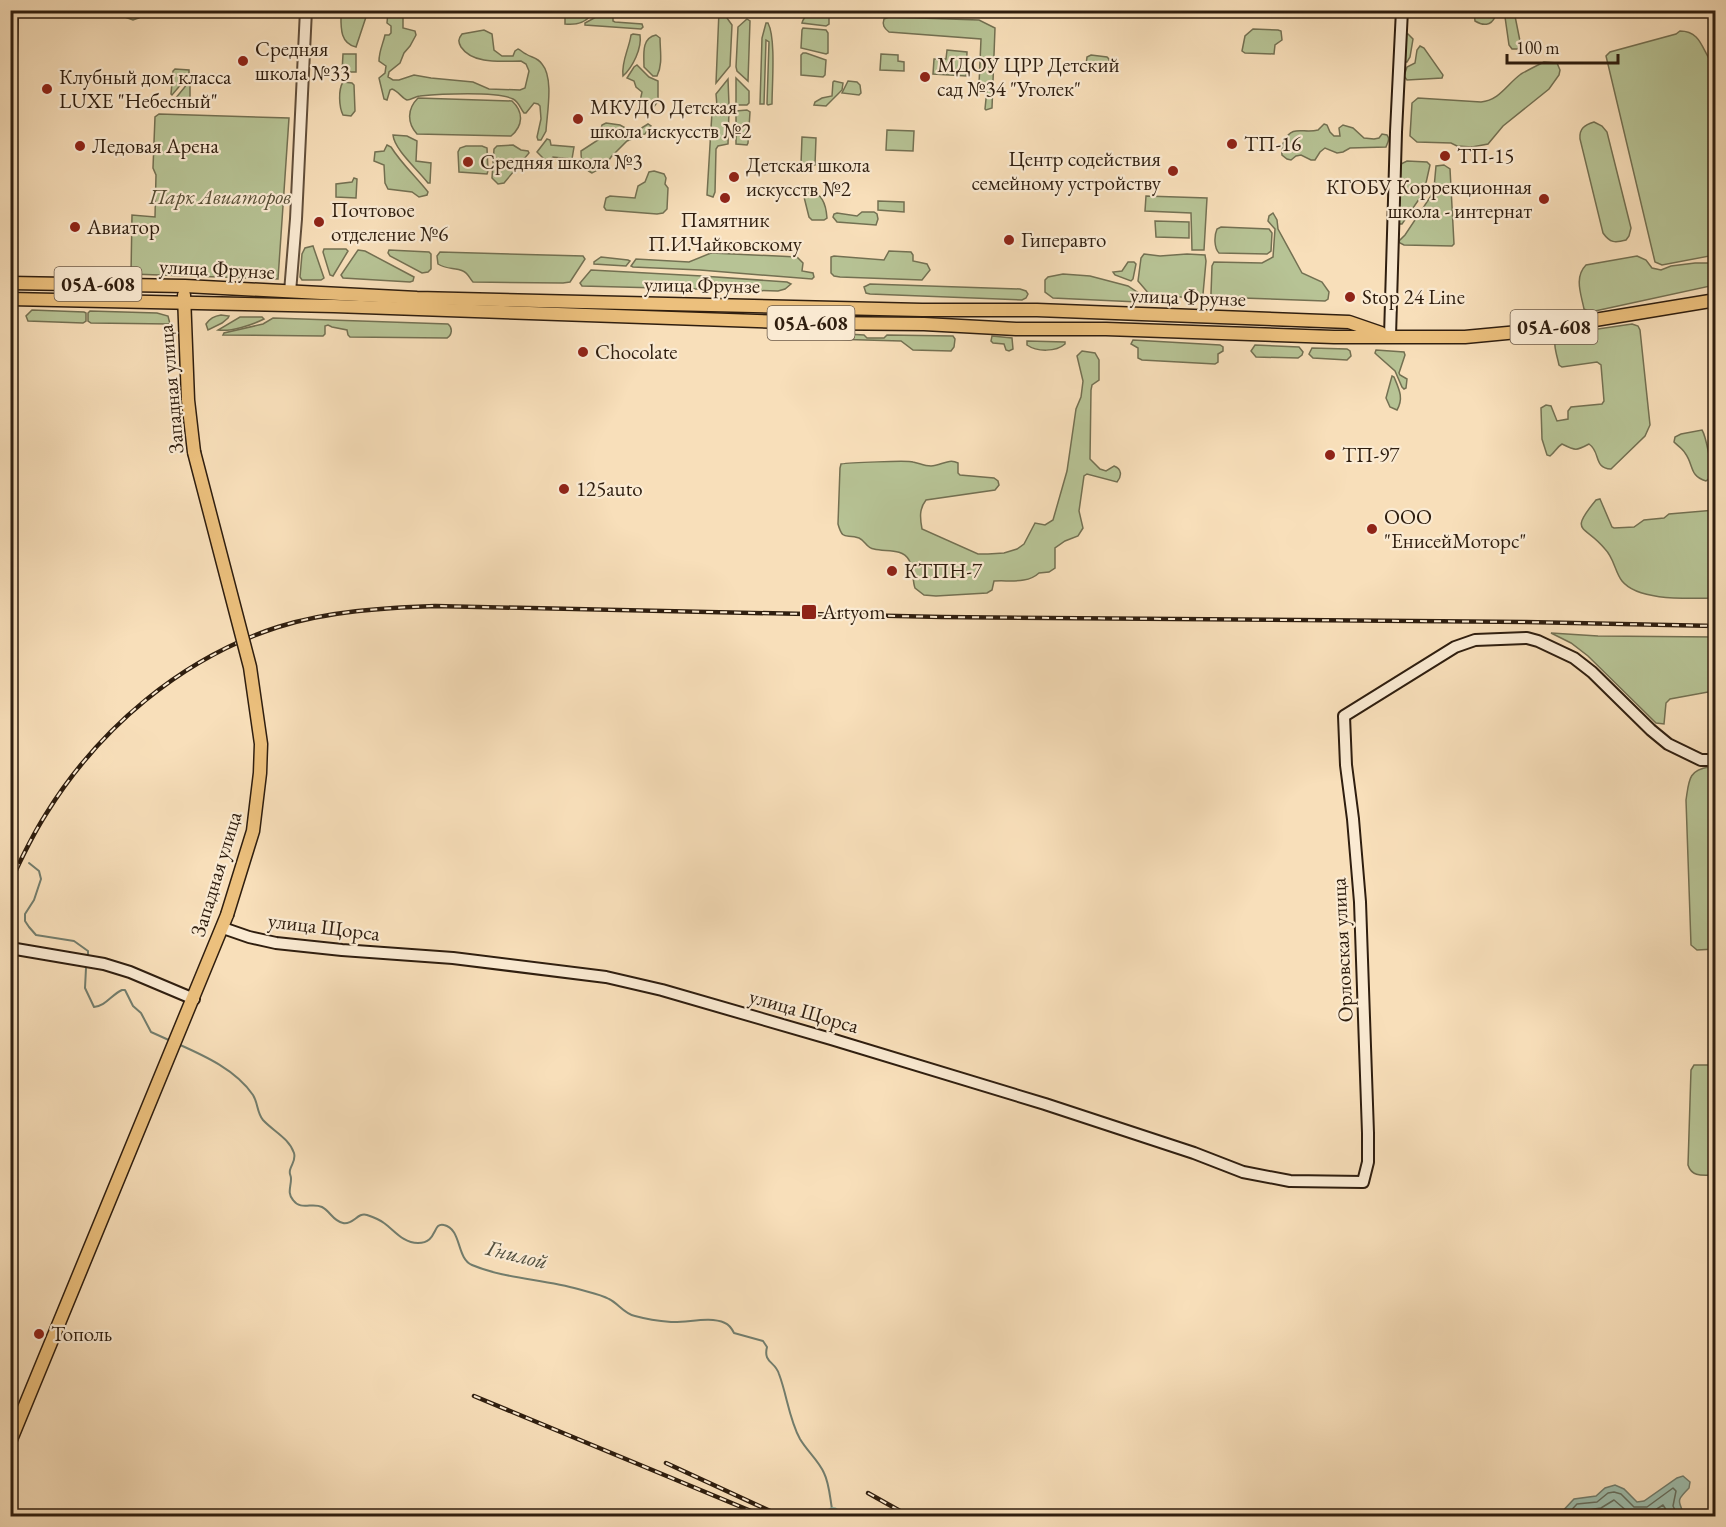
<svg xmlns="http://www.w3.org/2000/svg" width="1726" height="1527" font-family="'EB Garamond',serif">
  <rect width="100%" height="100%" fill="#f8dfba"/>
  <filter id="stains"><feTurbulence type="fractalNoise" baseFrequency=".00333" numOctaves="4"/><feColorMatrix values="0 0 0 0 .2 0 0 0 0 .09 0 0 0 0 .02 0 0 0 .5 -.17"/></filter>
  <radialGradient id="worn" r=".72"><stop offset=".6" stop-color="#630" stop-opacity="0"/><stop offset="1" stop-color="#630" stop-opacity=".3"/></radialGradient>
  <g fill="#b7c395" stroke="#737052" stroke-width="1.5">
    <path d="M 613,10 L 613,21 L 615,22 L 642,24 L 643,27 L 641,29 L 585,25 L 585,23 L 607,11 Z"/>
    <path d="M 108,11 L 136,11 L 140,16 L 139,18 L 133,20 Z"/>
    <path d="M 341,11 L 363,11 L 367,14 L 356,47 C 339,43 341,26 341,11 Z"/>
    <path d="M 388,11 L 403,11 L 403,28 L 415,31 L 416,35 L 410,46 L 404,53 L 400,63 L 389,72 L 388,77 L 393,80 L 399,80 L 414,75 L 431,78 L 473,82 L 489,89 L 520,90 L 525,88 L 529,71 L 526,64 L 521,61 C 503,61 473,65 461,47 C 458,42 458,39 462,34 L 484,30 L 492,34 L 494,50 L 502,56 L 513,56 L 515,51 L 518,49 C 521,50 523,53 526,54 C 532,58 537,57 542,64 C 554,78 547,113 546,131 L 541,140 L 538,140 L 537,137 L 541,119 L 540,106 L 538,104 L 534,103 L 526,113 L 524,113 C 520,108 519,102 513,99 C 497,91 439,94 420,96 C 416,96 411,100 407,100 C 403,99 398,91 392,89 L 390,90 L 387,100 L 384,99 L 379,78 L 385,73 L 386,66 L 379,61 C 379,51 383,44 385,35 L 389,35 L 391,33 L 391,26 L 387,23 Z"/>
    <path d="M 565,11 L 586,11 L 591,15 C 584,24 575,25 565,24 Z"/>
    <path d="M 719,11 L 722,11 L 732,25 L 730,66 L 716,83 Z"/>
    <path d="M 808,11 L 829,11 L 829,24 L 826,26 L 802,23 C 803,18 807,16 808,11 Z"/>
    <path d="M 1474,11 L 1514,11 L 1521,46 L 1517,49 L 1512,49 L 1509,45 L 1505,17 L 1495,17 C 1491,26 1483,26 1475,21 Z"/>
    <path d="M 889,17 L 979,20 L 995,28 L 992,108 L 986,110 L 985,109 L 987,89 L 985,87 L 979,85 L 981,39 L 889,32 C 884,28 882,25 884,19 Z"/>
    <path d="M 747,19 L 750,21 L 748,81 L 737,71 L 736,67 L 738,27 Z"/>
    <path d="M 766,23 L 768,23 C 776,38 772,85 772,104 L 768,105 L 767,104 L 769,42 L 766,40 L 764,104 L 760,104 L 762,38 Z"/>
    <path d="M 803,28 L 826,30 L 828,33 L 828,53 L 826,54 L 801,48 L 802,30 Z"/>
    <path d="M 1253,29 L 1278,30 L 1281,31 L 1282,40 L 1275,45 L 1274,54 L 1245,53 L 1242,51 L 1245,36 Z"/>
    <path d="M 1680,31 C 1703,31 1702,54 1715,66 L 1715,255 L 1662,265 L 1655,262 L 1606,56 L 1610,52 L 1676,34 Z"/>
    <path d="M 633,34 L 640,35 C 642,48 633,67 623,76 C 621,62 629,49 631,35 Z"/>
    <path d="M 1405,34 L 1408,34 L 1413,39 L 1410,57 L 1407,62 L 1402,62 Z"/>
    <path d="M 656,35 L 660,38 C 660,51 663,64 657,76 L 653,76 L 644,67 C 644,55 641,38 656,35 Z"/>
    <path d="M 1420,46 L 1424,48 L 1443,75 L 1442,78 L 1407,80 L 1404,76 L 1407,67 L 1415,63 L 1417,50 Z"/>
    <path d="M 947,50 L 967,52 L 966,76 L 933,74 L 934,59 L 946,59 Z"/>
    <path d="M 803,53 L 806,53 L 826,60 L 825,75 L 823,77 L 801,75 L 801,55 Z"/>
    <path d="M 343,54 L 356,54 L 356,72 L 342,72 Z"/>
    <path d="M 881,54 L 898,55 L 898,61 L 904,62 L 904,71 L 880,70 Z"/>
    <path d="M 1091,55 L 1107,57 L 1109,59 L 1108,67 L 1086,65 L 1087,57 Z"/>
    <path d="M 1544,62 L 1557,63 L 1560,70 L 1559,75 L 1549,89 L 1503,126 L 1488,144 L 1472,147 L 1457,146 L 1451,143 L 1417,142 L 1410,136 L 1412,103 L 1418,98 L 1481,102 C 1500,100 1507,84 1521,74 C 1528,70 1536,66 1544,62 Z"/>
    <path d="M 637,65 L 649,77 L 658,81 L 658,101 L 653,108 L 641,109 L 639,106 L 642,92 L 636,87 L 634,81 L 627,78 L 634,67 Z"/>
    <path d="M 175,69 L 189,70 L 189,75 L 172,95 L 171,94 L 173,71 Z"/>
    <path d="M 736,78 L 749,91 L 749,103 L 747,105 L 738,105 L 736,104 Z"/>
    <path d="M 728,79 L 729,105 L 717,106 L 716,94 Z"/>
    <path d="M 834,81 L 843,83 L 842,90 L 826,106 L 814,105 L 815,102 L 822,98 L 832,96 L 833,82 Z"/>
    <path d="M 848,81 L 857,82 L 860,85 L 861,93 L 859,95 L 842,93 Z"/>
    <path d="M 343,82 L 352,83 L 354,85 L 355,111 L 351,116 L 343,115 C 339,107 338,90 343,82 Z"/>
    <path d="M 188,83 L 190,85 L 190,101 L 187,102 L 175,101 L 175,99 Z"/>
    <path d="M 418,98 L 512,101 C 524,112 523,126 511,136 L 417,134 C 407,123 407,109 418,98 Z"/>
    <path d="M 729,110 L 728,144 L 718,146 L 716,149 L 715,192 L 713,197 L 707,195 L 712,112 Z"/>
    <path d="M 747,110 L 750,112 L 748,143 L 747,145 L 736,144 L 736,111 Z"/>
    <path d="M 159,114 L 289,118 L 278,279 L 131,274 L 132,215 L 155,217 L 156,175 L 153,168 L 155,117 Z"/>
    <path d="M 1594,122 L 1602,126 L 1607,132 L 1631,228 L 1629,236 L 1626,240 C 1615,243 1610,243 1603,233 L 1580,139 C 1579,128 1585,125 1594,122 Z"/>
    <path d="M 606,123 L 620,125 L 629,130 L 640,129 L 648,124 L 651,126 L 645,134 L 627,141 L 611,157 L 605,166 L 592,173 C 582,168 581,161 581,151 L 598,140 L 602,125 Z"/>
    <path d="M 1324,124 L 1327,125 L 1330,132 L 1334,136 L 1340,136 L 1339,128 L 1343,125 L 1353,128 L 1364,138 L 1374,139 L 1379,138 L 1382,134 L 1387,135 C 1390,139 1388,142 1386,147 L 1350,148 L 1343,152 L 1337,153 L 1325,148 L 1320,152 L 1315,160 L 1311,160 L 1301,155 L 1296,156 L 1291,160 L 1287,159 L 1282,155 C 1281,149 1282,146 1284,141 C 1293,124 1303,134 1318,130 Z"/>
    <path d="M 887,130 L 914,131 L 913,151 L 886,150 Z"/>
    <path d="M 393,135 L 407,136 L 417,141 L 416,161 L 431,163 L 430,183 L 428,183 C 418,170 394,149 393,135 Z"/>
    <path d="M 802,137 L 816,138 L 815,165 L 801,164 Z"/>
    <path d="M 547,139 L 550,140 L 551,145 L 574,147 L 572,159 L 553,157 L 550,161 L 546,161 L 537,152 Z"/>
    <path d="M 387,145 L 391,147 C 401,163 416,177 428,192 L 427,195 L 419,197 L 412,192 L 388,189 L 385,183 L 384,165 L 374,161 L 375,152 L 384,151 Z"/>
    <path d="M 513,145 L 521,150 L 528,151 L 529,153 L 504,183 L 498,184 L 492,178 L 494,149 L 497,146 Z"/>
    <path d="M 466,146 L 482,146 L 487,148 L 488,171 L 487,174 L 459,172 L 458,152 L 460,148 Z"/>
    <path d="M 1407,161 L 1427,162 L 1430,165 L 1424,192 L 1402,224 L 1400,224 L 1398,223 L 1401,164 Z"/>
    <path d="M 1444,165 L 1450,169 L 1454,244 L 1452,246 L 1404,245 L 1400,243 L 1399,241 L 1405,235 L 1431,196 L 1434,188 L 1436,166 Z"/>
    <path d="M 654,171 L 664,174 L 666,178 L 665,184 L 668,188 L 667,209 L 663,213 L 657,214 L 606,210 L 604,207 L 606,198 L 610,196 L 635,198 L 638,186 L 645,182 L 649,172 Z"/>
    <path d="M 354,178 L 357,179 L 356,198 L 336,197 L 336,184 L 352,182 Z"/>
    <path d="M 807,191 C 822,192 826,204 827,218 L 824,220 L 812,220 L 809,217 L 803,193 Z"/>
    <path d="M 1146,196 L 1207,198 L 1204,250 L 1192,250 L 1191,213 L 1145,211 Z"/>
    <path d="M 878,201 L 904,202 L 904,212 L 878,210 Z"/>
    <path d="M 862,212 L 874,212 L 877,214 L 878,219 L 876,225 L 837,222 L 833,217 L 834,214 L 837,213 L 857,216 Z"/>
    <path d="M 1273,213 L 1277,220 L 1278,229 L 1302,273 L 1322,282 L 1329,292 L 1328,299 L 1325,301 L 1212,297 L 1211,294 L 1212,266 L 1214,262 L 1262,263 L 1273,257 L 1275,229 L 1268,221 L 1269,216 Z"/>
    <path d="M 1155,221 L 1189,222 L 1189,238 L 1156,237 Z"/>
    <path d="M 1221,227 L 1269,229 L 1272,233 L 1271,251 L 1267,254 L 1219,253 C 1214,248 1214,236 1217,229 Z"/>
    <path d="M 313,246 L 324,278 L 321,280 L 302,280 L 300,277 L 302,254 L 305,248 Z"/>
    <path d="M 324,249 L 346,249 L 348,251 L 333,276 L 330,275 L 323,252 Z"/>
    <path d="M 358,250 L 365,251 L 414,277 L 413,281 L 410,282 L 343,278 L 341,275 Z"/>
    <path d="M 389,250 L 429,252 L 431,254 L 431,269 L 428,272 L 422,273 L 390,256 L 388,253 Z"/>
    <path d="M 889,251 L 911,252 L 913,255 L 913,261 L 927,264 L 930,270 L 922,280 L 840,277 L 834,276 L 831,273 L 831,257 L 834,256 L 884,260 Z"/>
    <path d="M 440,252 L 583,256 L 585,259 L 570,282 L 563,283 L 473,282 C 470,279 468,273 463,271 C 455,267 447,270 438,264 L 437,256 Z"/>
    <path d="M 711,253 L 797,257 L 803,263 L 802,271 L 813,273 L 814,277 L 812,279 L 700,270 L 633,267 L 631,266 L 636,259 L 689,262 Z"/>
    <path d="M 1144,254 L 1160,256 L 1187,254 L 1205,255 L 1206,261 L 1203,294 L 1197,298 L 1150,295 L 1138,281 L 1141,258 Z"/>
    <path d="M 1637,256 L 1646,260 L 1652,268 L 1661,270 L 1671,266 L 1695,263 L 1715,263 L 1715,285 L 1595,311 L 1590,312 L 1584,309 C 1581,294 1574,277 1586,265 Z"/>
    <path d="M 601,257 L 628,260 L 630,261 L 626,266 L 594,264 L 594,262 Z"/>
    <path d="M 1128,262 L 1134,262 L 1136,264 L 1133,279 L 1131,281 L 1115,275 L 1113,272 L 1122,271 Z"/>
    <path d="M 591,270 L 702,276 L 787,282 L 791,284 L 785,289 L 778,291 L 582,286 L 580,283 Z"/>
    <path d="M 1063,274 L 1090,276 L 1128,286 L 1143,296 L 1143,300 L 1138,302 L 1053,298 L 1045,292 L 1045,280 L 1048,277 Z"/>
    <path d="M 870,284 L 1020,289 L 1026,291 L 1028,294 L 1026,298 L 1022,300 L 870,294 L 866,293 L 864,287 Z"/>
    <path d="M 32,310 L 84,312 L 86,313 L 86,321 L 83,323 L 28,321 L 26,316 Z"/>
    <path d="M 90,311 L 157,313 L 168,316 L 170,324 L 91,323 L 88,321 L 88,313 Z"/>
    <path d="M 221,315 L 229,316 L 228,318 L 222,323 L 208,330 L 206,324 C 210,318 214,316 221,315 Z"/>
    <path d="M 240,317 L 262,317 L 264,319 C 252,325 231,332 218,330 Z"/>
    <path d="M 273,318 L 448,324 C 453,328 452,335 447,338 L 350,337 L 348,335 L 347,330 L 332,327 L 328,325 L 325,326 L 325,334 L 323,336 L 223,335 L 224,333 L 263,324 Z"/>
    <path d="M 1632,324 L 1638,326 L 1640,330 L 1650,425 L 1645,436 L 1611,469 C 1593,468 1601,452 1589,444 C 1576,451 1576,451 1562,444 C 1557,447 1555,452 1550,456 L 1547,455 L 1542,439 L 1541,408 L 1546,405 L 1551,406 L 1557,421 L 1568,419 L 1568,411 L 1571,407 L 1602,404 L 1604,401 L 1601,365 L 1597,362 L 1562,367 L 1559,365 C 1557,355 1552,343 1557,335 Z"/>
    <path d="M 830,333 L 864,335 L 867,338 L 884,338 L 887,335 L 953,336 L 955,339 L 954,347 L 951,351 L 913,350 L 901,341 L 830,339 L 827,336 Z"/>
    <path d="M 992,336 L 1012,338 L 1013,349 L 1009,351 L 1006,350 L 1004,344 L 993,343 L 991,341 Z"/>
    <path d="M 1133,340 L 1220,345 L 1223,347 L 1223,351 L 1218,354 L 1218,362 L 1215,364 L 1142,360 L 1138,358 L 1138,348 L 1131,344 Z"/>
    <path d="M 1027,341 L 1065,342 L 1065,344 C 1056,352 1037,352 1027,345 Z"/>
    <path d="M 1255,345 L 1299,347 L 1303,352 L 1302,355 L 1298,358 L 1256,357 L 1251,351 Z"/>
    <path d="M 1312,348 L 1347,349 L 1350,351 L 1351,356 L 1347,360 L 1313,358 L 1309,354 Z"/>
    <path d="M 1376,350 L 1404,352 L 1405,355 L 1399,373 L 1400,375 L 1407,379 L 1406,388 L 1404,389 L 1402,387 L 1395,371 L 1377,355 L 1375,353 Z"/>
    <path d="M 1082,351 L 1095,353 L 1099,360 L 1099,380 L 1092,385 L 1091,390 L 1090,459 L 1100,469 L 1106,471 L 1114,466 C 1122,469 1122,476 1117,482 L 1087,474 L 1084,476 L 1079,511 L 1083,528 L 1078,536 L 1065,541 L 1055,548 L 1055,568 L 1049,572 L 1039,573 C 1027,584 1010,580 994,581 L 992,590 L 987,593 L 936,596 L 924,595 L 915,588 C 912,580 914,568 909,560 C 902,548 886,552 874,549 C 866,548 866,541 859,538 C 846,533 843,542 838,524 L 840,468 L 841,464 C 848,463 907,460 913,462 C 919,463 924,466 931,466 C 941,466 948,458 958,463 L 958,473 L 960,475 L 994,478 L 998,481 L 999,485 L 995,490 L 926,500 C 919,509 920,518 922,529 L 978,554 L 988,554 L 1004,553 L 1017,549 L 1024,544 L 1035,523 L 1045,525 L 1053,520 L 1067,471 L 1076,409 L 1081,397 L 1083,381 L 1077,356 Z"/>
    <path d="M 1392,376 L 1394,377 C 1399,389 1404,398 1397,410 L 1390,407 L 1386,398 Z"/>
    <path d="M 1702,430 C 1706,436 1712,468 1712,476 L 1706,481 C 1689,476 1694,465 1685,453 C 1683,449 1678,446 1674,442 L 1675,437 L 1681,434 Z"/>
    <path d="M 1600,499 L 1612,527 L 1614,528 L 1634,527 L 1644,520 L 1664,518 L 1669,514 L 1715,510 L 1715,598 C 1691,598 1639,602 1622,581 C 1615,572 1614,558 1605,549 C 1585,524 1568,534 1596,500 Z"/>
    <path d="M 1551,633 L 1598,636 L 1715,637 L 1715,695 L 1708,692 L 1670,699 L 1666,703 L 1664,724 L 1656,723 L 1588,656 L 1571,643 Z"/>
    <path d="M 1709,767 L 1716,767 L 1715,949 L 1697,950 L 1691,945 L 1686,800 C 1689,781 1688,770 1709,767 Z"/>
    <path d="M 1694,1065 L 1715,1065 L 1715,1175 C 1704,1175 1692,1178 1688,1165 L 1691,1070 Z"/>
  </g>
  <path fill="#9ebdac" stroke="#727d6d" stroke-width="1.5" d="M 1683,1476 L 1690,1482 L 1689,1488 C 1674,1503 1680,1500 1684,1516 L 1558,1516 L 1574,1499 L 1596,1496 L 1605,1488 L 1615,1485 L 1624,1489 L 1637,1502 L 1644,1501 L 1677,1478 Z"/>
  <g fill="none" stroke-linecap="round" stroke-linejoin="round">
    <g stroke="#666e5e" stroke-width="1.5">
      <path d="M 1566,1516 L 1577,1504 L 1597,1502 L 1608,1493 L 1614,1492 L 1621,1494 L 1634,1507 L 1647,1507 L 1673,1488 L 1676,1491 L 1673,1506 L 1678,1516"/>
      <path d="M 1576,1516 L 1581,1511 L 1601,1508 L 1614,1500 L 1628,1512 L 1636,1515 L 1649,1514 L 1663,1505 L 1670,1516"/>
    </g>
    <g stroke="#727d6d" stroke-width="2">
      <path d="M 29,863 L 39,871 L 41,879 L 34,900 L 25,914 L 25,921 L 29,927 L 36,935 L 74,941 L 88,951 L 88,956"/>
      <path d="M 86,968 L 85,988 L 94,1007 C 106,1006 111,995 122,990 L 125,990 L 133,1006 L 141,1013 L 151,1032 L 171,1041"/>
      <path d="M 178,1044 C 205,1056 236,1070 253,1095 C 258,1103 257,1113 263,1120 C 273,1131 289,1138 294,1153 C 296,1160 292,1163 290,1170 C 289,1175 291,1174 291,1179 C 291,1187 287,1193 293,1200 C 301,1211 312,1202 322,1207 C 330,1211 333,1221 343,1223 C 354,1225 357,1212 367,1215 C 373,1217 379,1219 384,1223 C 395,1231 403,1243 418,1243 C 438,1243 432,1222 444,1225 C 462,1229 456,1258 472,1265 C 505,1279 544,1279 578,1289 C 588,1292 600,1294 609,1299 C 618,1303 624,1314 635,1316 C 646,1319 659,1321 671,1322 C 688,1323 709,1316 725,1323 C 730,1325 732,1329 734,1333 L 763,1341 L 767,1347 C 763,1363 775,1361 779,1374 C 787,1395 789,1419 800,1439 C 807,1451 819,1461 824,1473 C 830,1485 830,1501 833,1514"/>
    </g>
    <path stroke="#9ebdac" stroke-width="14" d="M 833,1514 L 833,1516"/>
    <defs>
      <path id="tertiary" d="M 290,292 L 296,219 L 306,10"/>
      <g id="secondary">
        <path d="M 10,100 L 12,10"/>
        <path d="M 1390,336 L 1396,132 L 1402,10"/>
        <path d="M 223,928 L 249,937 L 276,943 L 342,950 L 453,958 L 606,977 L 662,990 L 831,1039 L 1045,1104 L 1194,1153 L 1243,1172 L 1290,1181 L 1363,1182 L 1368,1162 L 1368,1133 L 1360,902 L 1353,819 L 1346,765 L 1344,716 L 1455,647 L 1475,640 L 1527,638 L 1538,641 L 1574,658 L 1592,672 L 1651,730 L 1668,744 L 1701,760 L 1716,760"/>
        <path d="M 10,948 L 104,964 L 130,972 L 194,999"/>
      </g>
      <g id="primary">
        <path d="M 10,283 L 185,286 L 417,298 L 922,310 L 1037,310 L 1349,322 L 1381,333"/>
        <path d="M 184,295 L 188,400 L 194,452"/>
        <path d="M 10,299 L 334,306 L 811,323 L 924,324 L 1016,329 L 1106,329 L 1334,337 L 1465,337 L 1528,331 L 1716,300"/>
        <path d="M 10,1442 L 227,915"/>
      </g>
    </defs>
    <use href="#tertiary" stroke="#614e3a" stroke-width="14"/>
    <use href="#secondary" stroke="#2f1e0f" stroke-width="14"/>
    <use href="#primary" stroke="#2f1e0f" stroke-width="15"/>
    <use href="#tertiary" stroke="#faead2" stroke-width="10"/>
    <use href="#secondary" stroke="#faead2" stroke-width="10"/>
    <use href="#primary" stroke="#ecc07d" stroke-width="12"/>
    <defs>
      <g id="rail">
        <path d="M 10,883 C 21,859 32,836 46,814 C 99,728 182,658 278,627 C 329,611 382,608 435,606 L 942,617 L 1526,622 L 1716,626"/>
        <path d="M 474,1396 L 763,1516"/>
        <path d="M 666,1463 L 781,1516"/>
        <path d="M 868,1493 L 909,1516"/>
      </g>
    </defs>
    <use href="#rail" stroke="#2f1e0f" stroke-width="4.5"/>
    <use href="#rail" stroke="#faead2" stroke-width="2" stroke-dasharray="7" stroke-linecap="butt"/>
    <defs>
      <path id="primary-bridge" d="M 194,452 L 250,667 L 261,744 L 260,773 L 253,831 L 227,915"/>
    </defs>
    <use href="#primary-bridge" stroke="#2f1e0f" stroke-width="15" stroke-linecap="butt"/>
    <use href="#primary-bridge" stroke="#ecc07d" stroke-width="12"/>
  </g>
  <g fill="#8f2418" stroke="#faead2" stroke-width="2">
    <circle cx="243" cy="61" r="6"/>
    <circle cx="925" cy="77" r="6"/>
    <circle cx="47" cy="89" r="6"/>
    <circle cx="578" cy="119" r="6"/>
    <circle cx="1232" cy="144" r="6"/>
    <circle cx="80" cy="146" r="6"/>
    <circle cx="1445" cy="156" r="6"/>
    <circle cx="468" cy="162" r="6"/>
    <circle cx="1173" cy="171" r="6"/>
    <circle cx="734" cy="177" r="6"/>
    <circle cx="725" cy="198" r="6"/>
    <circle cx="1544" cy="199" r="6"/>
    <circle cx="319" cy="222" r="6"/>
    <circle cx="75" cy="227" r="6"/>
    <circle cx="1009" cy="240" r="6"/>
    <circle cx="1350" cy="297" r="6"/>
    <circle cx="583" cy="352" r="6"/>
    <circle cx="1330" cy="455" r="6"/>
    <circle cx="564" cy="489" r="6"/>
    <circle cx="1372" cy="529" r="6"/>
    <circle cx="892" cy="571" r="6"/>
    <rect x="801" y="604" width="16" height="16" rx="3"/>
    <circle cx="39" cy="1334" r="6"/>
  </g>
  <g text-anchor="middle" stroke-width="4.5" stroke-linejoin="round" paint-order="stroke">
    <g fill="#faead2" stroke="#6c5b4a" stroke-width="1.5">
      <rect x="54.5" y="267" width="87" height="34" rx="4.5"/>
      <rect x="767.5" y="306" width="87" height="34" rx="4.5"/>
      <rect x="1510.5" y="310" width="87" height="34" rx="4.5"/>
    </g>
    <g font-size="20" font-weight="bold" fill="#2f1e0f">
      <text x="98" y="291">05А-608</text>
      <text x="811" y="330">05А-608</text>
      <text x="1554" y="334">05А-608</text>
    </g>
    <g font-size="21" fill="#2f1e0f" stroke="#faead2" text-anchor="start">
      <text x="255" y="56">Средняя<tspan x="255" dy="24">школа №33</tspan></text>
      <text x="937" y="72">МДОУ ЦРР Детский<tspan x="937" dy="24">сад №34 "Уголек"</tspan></text>
      <text x="59" y="84">Клубный дом класса<tspan x="59" dy="24">LUXE "Небесный"</tspan></text>
      <text x="590" y="114">МКУДО Детская<tspan x="590" dy="24">школа искусств №2</tspan></text>
      <text x="1244" y="151">ТП-16</text>
      <text x="92" y="153">Ледовая Арена</text>
      <text x="1457" y="163">ТП-15</text>
      <text x="1161" y="166" text-anchor="end">Центр содействия<tspan x="1161" dy="24">семейному устройству</tspan></text>
      <text x="480" y="169">Средняя школа №3</text>
      <text x="746" y="172">Детская школа<tspan x="746" dy="24">искусств №2</tspan></text>
      <text x="1532" y="194" text-anchor="end">КГОБУ Коррекционная<tspan x="1532" dy="24">школа - интернат</tspan></text>
      <text x="331" y="217">Почтовое<tspan x="331" dy="24">отделение №6</tspan></text>
      <text x="725" y="227" text-anchor="middle">Памятник<tspan x="725" dy="24">П.И.Чайковскому</tspan></text>
      <text x="87" y="234">Авиатор</text>
      <text x="1021" y="247">Гиперавто</text>
      <text x="1362" y="304">Stop 24 Line</text>
      <text x="595" y="359">Chocolate</text>
      <text x="1342" y="462">ТП-97</text>
      <text x="576" y="496">125auto</text>
      <text x="1384" y="524">ООО<tspan x="1384" dy="24">"ЕнисейМоторс"</tspan></text>
      <text x="904" y="578">КТПН-7</text>
      <text x="822" y="619">Artyom</text>
      <text x="51" y="1341">Тополь</text>
    </g>
    <g font-size="21" font-style="italic" fill="#585037" stroke="#faead2">
      <text x="220" y="204">Парк Авиаторов</text>
    </g>
    <g font-size="21" fill="#2f1e0f" stroke="#faead2">
      <text transform="translate(217 269) rotate(3)" y="7">улица Фрунзе</text>
      <text transform="translate(702 285) rotate(1)" y="7">улица Фрунзе</text>
      <text transform="translate(1188 297) rotate(2)" y="7">улица Фрунзе</text>
      <text transform="translate(171 389) rotate(-95)" y="7">Западная улица</text>
      <text transform="translate(216 874) rotate(-73)" y="7">Западная улица</text>
      <text transform="translate(324 927) rotate(7)" y="7">улица Щорса</text>
      <text transform="translate(1342 950) rotate(-93)" y="7">Орловская улица</text>
      <text transform="translate(804 1011) rotate(16)" y="7">улица Щорса</text>
    </g>
    <g font-size="22" font-style="italic" fill="#504e3e" stroke="#faead2">
      <text transform="translate(517 1254) rotate(14)" y="8">Гнилой</text>
    </g>
  </g>
  <rect width="1726" height="1527" fill="none" stroke="#f8dfba" stroke-width="36"/>
  <rect x="12" y="12" width="1702" height="1503" fill="none" stroke="#2f1e0f" stroke-width="3"/>
  <rect x="18" y="18" width="1690" height="1491" fill="none" stroke="#2f1e0f" stroke-width="1.5"/>
  <path d="M1507 54v9h111v-9" fill="none" stroke="#2f1e0f" stroke-width="3"/>
  <text x="1516" y="54" font-size="18" fill="#2f1e0f" stroke="#faead2" stroke-width="4.5" paint-order="stroke">100 m</text>
  <rect width="100%" height="100%" filter="url(#stains)"/>
  <rect width="100%" height="100%" fill="url(#worn)"/>
</svg>
